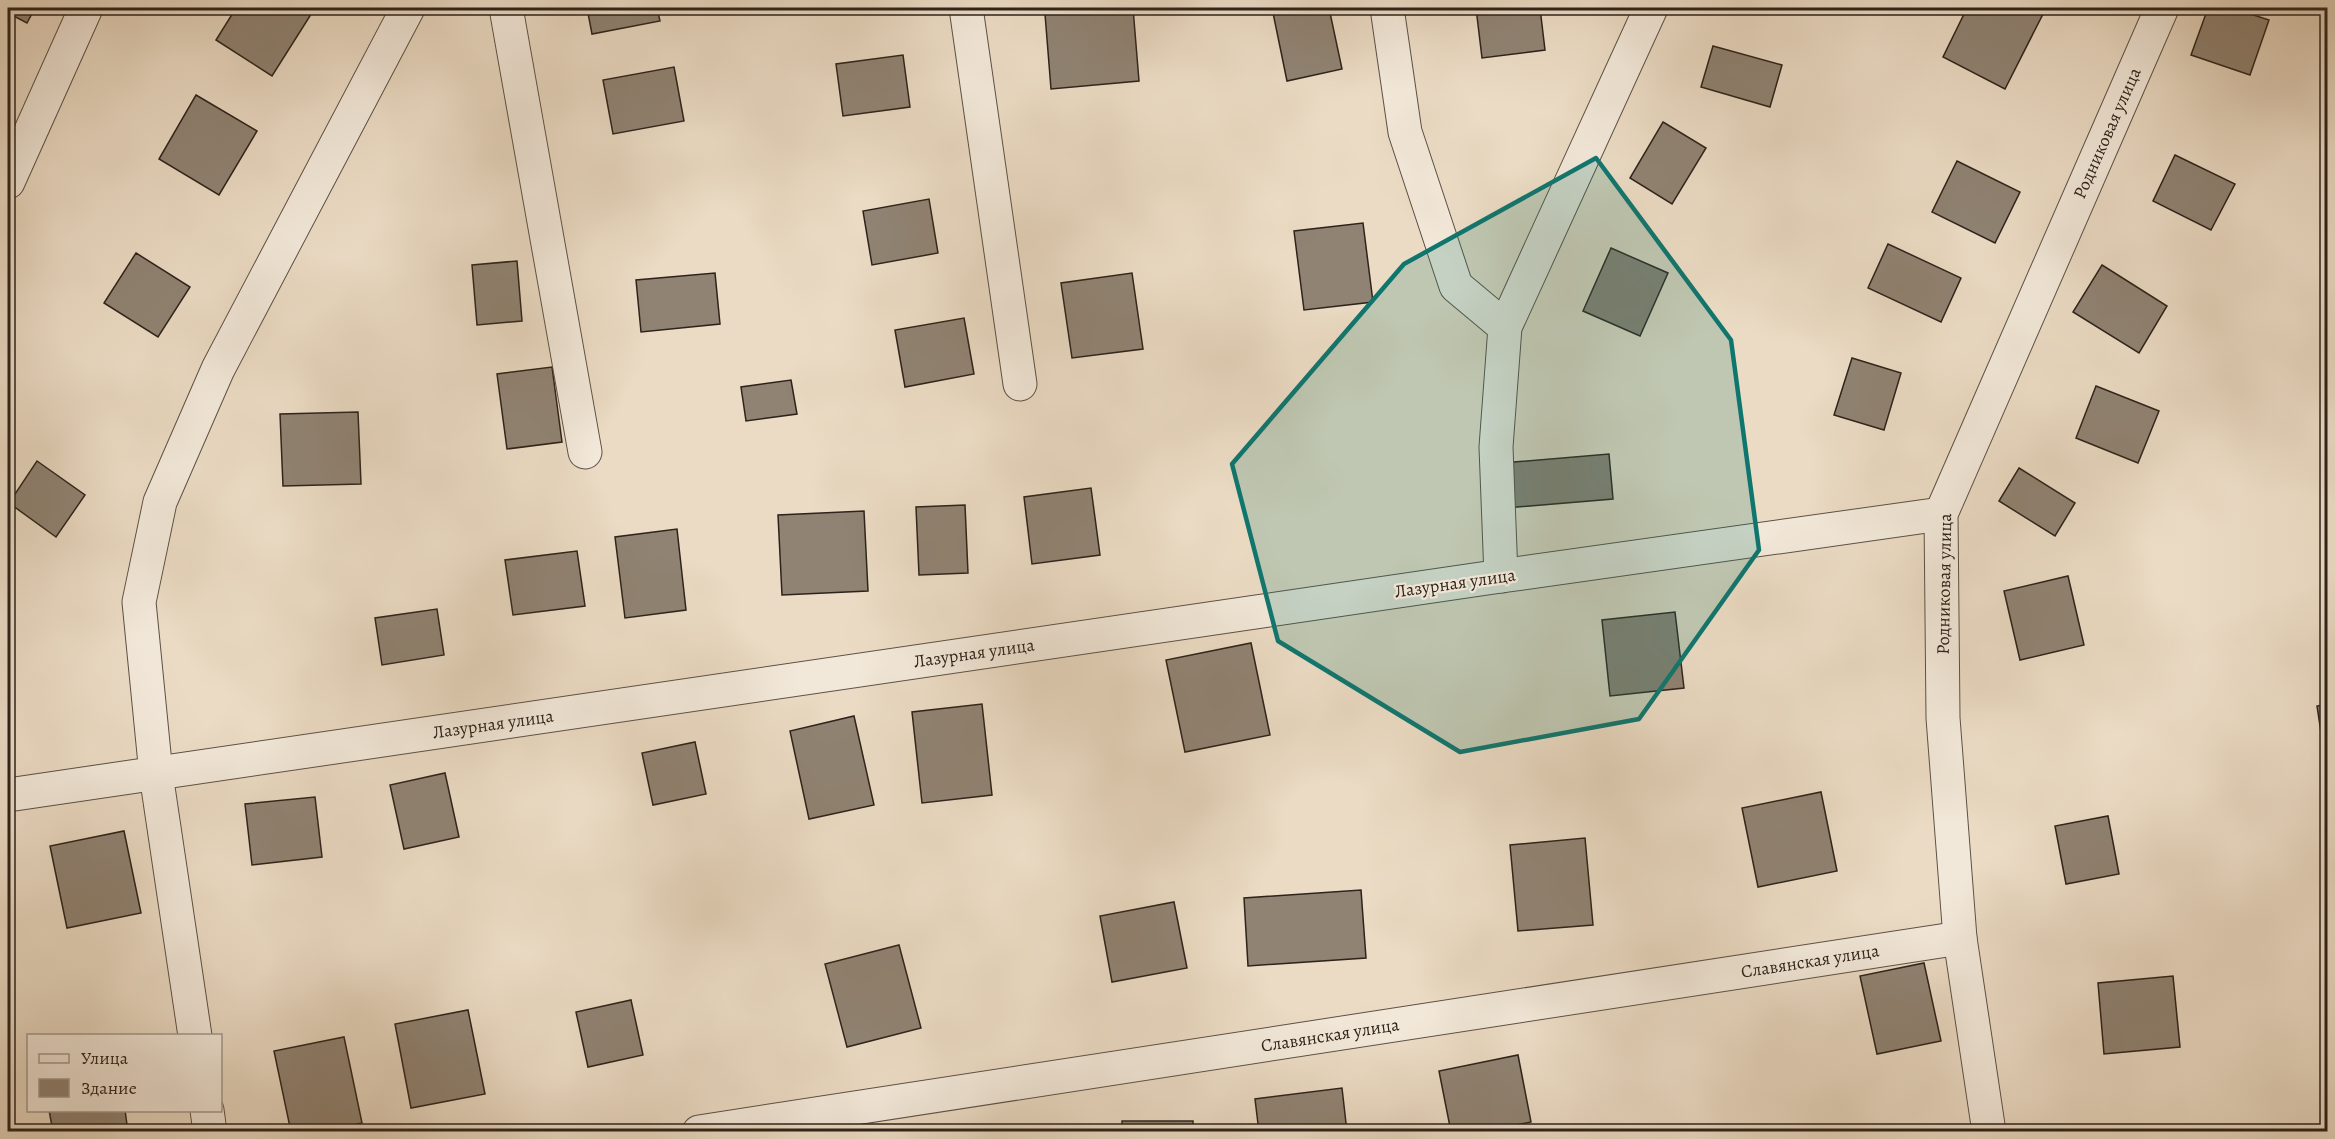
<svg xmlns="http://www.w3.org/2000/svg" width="2335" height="1139" font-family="Alegreya,serif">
  <rect width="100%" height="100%" fill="#ebdbc4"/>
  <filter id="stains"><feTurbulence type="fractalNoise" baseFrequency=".00333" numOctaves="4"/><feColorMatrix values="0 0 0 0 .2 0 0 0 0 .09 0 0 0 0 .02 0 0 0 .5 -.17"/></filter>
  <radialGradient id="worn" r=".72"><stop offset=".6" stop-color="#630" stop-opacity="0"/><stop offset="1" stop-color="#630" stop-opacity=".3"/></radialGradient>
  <g fill="#908373" stroke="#2d231b" stroke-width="1.5">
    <path d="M 8,8 L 35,8 L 27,23 L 8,13 Z"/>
    <path d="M 236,8 L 315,8 L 272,76 L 216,40 Z"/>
    <path d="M 587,8 L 657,8 L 660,21 L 592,34 Z"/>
    <path d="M 1117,8 L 1133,8 L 1139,81 L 1051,89 L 1045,14 Z"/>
    <path d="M 1272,8 L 1329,8 L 1342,69 L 1287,81 Z"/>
    <path d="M 1476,8 L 1540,8 L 1545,50 L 1482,58 Z"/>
    <path d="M 1967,8 L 2030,8 L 2043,14 L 2005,89 L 1943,57 Z"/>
    <path d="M 2208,8 L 2232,8 L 2269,20 L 2250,75 L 2191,55 Z"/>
    <path d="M 1713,46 L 1782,65 L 1770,107 L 1701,87 Z"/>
    <path d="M 903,55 L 910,107 L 843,116 L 836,64 Z"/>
    <path d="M 674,67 L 684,121 L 613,134 L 603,80 Z"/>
    <path d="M 196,95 L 257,131 L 219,195 L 159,159 Z"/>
    <path d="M 1663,122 L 1706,148 L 1672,204 L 1630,178 Z"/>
    <path d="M 2175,155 L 2235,184 L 2211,230 L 2153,201 Z"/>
    <path d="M 1957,161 L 2020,192 L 1995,243 L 1932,212 Z"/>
    <path d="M 929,199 L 938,253 L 872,265 L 863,211 Z"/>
    <path d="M 1363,223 L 1373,302 L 1304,310 L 1294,231 Z"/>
    <path d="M 1888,244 L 1961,278 L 1941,322 L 1868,288 Z"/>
    <path d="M 1611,248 L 1668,273 L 1640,336 L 1583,311 Z"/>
    <path d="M 136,253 L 190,287 L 158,337 L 104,303 Z"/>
    <path d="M 517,261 L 522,321 L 477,325 L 472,265 Z"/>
    <path d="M 2102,265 L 2167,306 L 2139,353 L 2073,312 Z"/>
    <path d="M 715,273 L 720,324 L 641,332 L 636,280 Z"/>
    <path d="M 1132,273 L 1143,349 L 1072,358 L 1061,283 Z"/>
    <path d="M 964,318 L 974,374 L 905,387 L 895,330 Z"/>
    <path d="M 1852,358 L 1901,373 L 1884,430 L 1834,415 Z"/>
    <path d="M 552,367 L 562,442 L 507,449 L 497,374 Z"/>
    <path d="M 791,380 L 797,414 L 746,421 L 741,387 Z"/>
    <path d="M 2096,386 L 2159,411 L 2138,463 L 2076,438 Z"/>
    <path d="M 358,412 L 361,484 L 283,486 L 280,414 Z"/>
    <path d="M 1609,454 L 1613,499 L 1506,508 L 1502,463 Z"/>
    <path d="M 37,461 L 85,495 L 56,537 L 9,503 Z"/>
    <path d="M 2019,468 L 2075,503 L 2055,536 L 1999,501 Z"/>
    <path d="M 1091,488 L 1100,555 L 1032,564 L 1024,497 Z"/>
    <path d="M 965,505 L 968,573 L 919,575 L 916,507 Z"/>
    <path d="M 864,511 L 868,591 L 782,595 L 778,515 Z"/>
    <path d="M 677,529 L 686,610 L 625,618 L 615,537 Z"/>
    <path d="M 577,551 L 585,606 L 513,615 L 505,560 Z"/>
    <path d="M 2068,576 L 2084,645 L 2020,660 L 2004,591 Z"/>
    <path d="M 437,609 L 444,655 L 382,665 L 375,618 Z"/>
    <path d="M 1675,612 L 1684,688 L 1610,696 L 1602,620 Z"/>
    <path d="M 1251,643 L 1270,735 L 1185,752 L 1166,660 Z"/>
    <path d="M 982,704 L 992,795 L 922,803 L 912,712 Z"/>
    <path d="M 2328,704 L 2328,765 L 2326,765 L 2317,706 Z"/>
    <path d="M 854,716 L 874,805 L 809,819 L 790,731 Z"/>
    <path d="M 695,742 L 706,794 L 653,805 L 642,753 Z"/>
    <path d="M 445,773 L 459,837 L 404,849 L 390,785 Z"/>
    <path d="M 1821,792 L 1837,871 L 1758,887 L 1742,808 Z"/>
    <path d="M 315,797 L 322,857 L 252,865 L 245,804 Z"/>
    <path d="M 2108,816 L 2119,874 L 2066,884 L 2055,826 Z"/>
    <path d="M 124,831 L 141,913 L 67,928 L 50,846 Z"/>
    <path d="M 1585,838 L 1593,925 L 1518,931 L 1510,845 Z"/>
    <path d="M 1361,890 L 1366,958 L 1248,966 L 1244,898 Z"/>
    <path d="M 1174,902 L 1187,968 L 1112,982 L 1100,916 Z"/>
    <path d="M 899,945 L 921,1028 L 847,1047 L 825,964 Z"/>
    <path d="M 1924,963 L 1941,1041 L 1877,1054 L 1860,976 Z"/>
    <path d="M 2173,976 L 2180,1047 L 2104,1054 L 2098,983 Z"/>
    <path d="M 631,1000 L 643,1055 L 588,1067 L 576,1012 Z"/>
    <path d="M 468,1010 L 485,1094 L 411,1108 L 395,1024 Z"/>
    <path d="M 344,1037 L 362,1123 L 320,1132 L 291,1132 L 274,1051 Z"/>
    <path d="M 1518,1055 L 1531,1122 L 1482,1132 L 1451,1132 L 1439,1071 Z"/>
    <path d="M 1342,1088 L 1347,1132 L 1259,1132 L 1255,1099 Z"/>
    <path d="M 49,1110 L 125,1110 L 128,1132 L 53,1132 Z"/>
    <rect x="1122" y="1121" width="71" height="11"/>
  </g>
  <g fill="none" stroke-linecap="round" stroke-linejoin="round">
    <defs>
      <g id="minor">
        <path d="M 506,8 L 585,452"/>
        <path d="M 966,8 L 1020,384"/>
        <path d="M 1387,8 L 1405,132 L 1456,286 L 1505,327"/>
        <path d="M 8,182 L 86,8"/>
        <path d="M 1501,576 L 1496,447 L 1505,327 L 1651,8"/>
        <path d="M 8,795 L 1501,576 L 1941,514"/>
        <path d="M 195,1036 L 156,774 L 139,602 L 160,502 L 218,369 L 408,8"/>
        <path d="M 207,1110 L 210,1132"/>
        <path d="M 699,1132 L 1960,938"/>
      </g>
      <path id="tertiary" d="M 1989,1132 L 1960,938 L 1943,718 L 1941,514 L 2162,8"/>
    </defs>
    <use href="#minor" stroke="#5c5145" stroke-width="35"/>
    <use href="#tertiary" stroke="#5c5145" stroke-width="35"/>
    <use href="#minor" stroke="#f2e8d9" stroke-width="33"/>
    <use href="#tertiary" stroke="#f2e8d9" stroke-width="33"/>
  </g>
  <path fill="#0f766e" fill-opacity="0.2" stroke="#0f766e" stroke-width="4.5" stroke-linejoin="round" d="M 1596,158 L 1731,340 L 1759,550 L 1639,719 L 1460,752 L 1278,641 L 1232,464 L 1404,264 Z"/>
  <g text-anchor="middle" stroke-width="4.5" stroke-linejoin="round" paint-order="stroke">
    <g font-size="18" fill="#2d231b" stroke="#f2e8d9">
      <text transform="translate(2107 133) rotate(-66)" y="6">Родниковая улица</text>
      <text transform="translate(1455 583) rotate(-8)" y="6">Лазурная улица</text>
      <text transform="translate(1944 584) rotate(-89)" y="6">Родниковая улица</text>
      <text transform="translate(974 653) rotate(-8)" y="6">Лазурная улица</text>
      <text transform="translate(493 724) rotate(-8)" y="6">Лазурная улица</text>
      <text transform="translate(1810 961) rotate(-9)" y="6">Славянская улица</text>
      <text transform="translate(1330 1035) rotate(-9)" y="6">Славянская улица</text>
    </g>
  </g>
  <rect width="2335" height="1139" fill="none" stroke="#ebdbc4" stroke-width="30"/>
  <rect x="9" y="9" width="2317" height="1121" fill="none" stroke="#2d231b" stroke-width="3"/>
  <rect x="15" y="15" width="2305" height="1109" fill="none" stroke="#2d231b" stroke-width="1.5"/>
  <rect x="27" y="1034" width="195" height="78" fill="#f2e8d9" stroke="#a3998d" stroke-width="1.5"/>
  <rect x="39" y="1054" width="30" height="9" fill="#f2e8d9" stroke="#a3998d" stroke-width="1.5"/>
  <text x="81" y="1064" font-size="18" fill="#2d231b">Улица</text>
  <rect x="39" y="1079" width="30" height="18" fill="#908373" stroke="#a3998d" stroke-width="1.5"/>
  <text x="81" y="1094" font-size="18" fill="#2d231b">Здание</text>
  <rect width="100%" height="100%" filter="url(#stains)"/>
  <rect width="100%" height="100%" fill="url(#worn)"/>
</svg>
